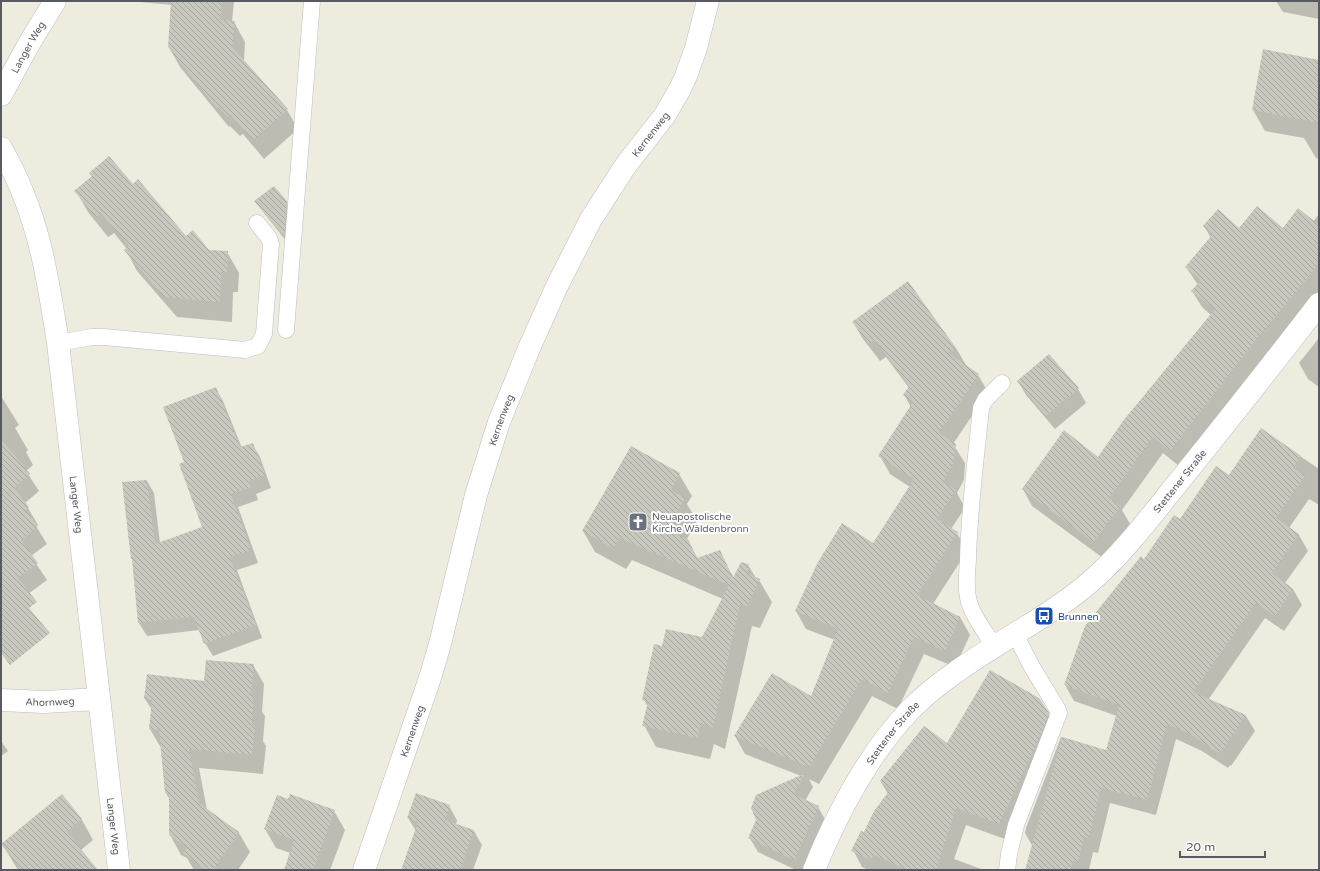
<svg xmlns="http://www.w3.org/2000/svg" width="1320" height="871" font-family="'Varela Round',sans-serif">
  <defs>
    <pattern id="building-back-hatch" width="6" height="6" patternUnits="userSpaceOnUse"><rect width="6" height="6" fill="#c9c8be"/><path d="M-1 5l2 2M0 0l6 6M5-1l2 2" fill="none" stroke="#a6a59e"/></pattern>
  </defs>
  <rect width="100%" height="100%" fill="#edecdf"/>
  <g fill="#0003">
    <path d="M 130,1 L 234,1 L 232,22 L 234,22 L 245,42 L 244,61 L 287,110 L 298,129 L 264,159 L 243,134 L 240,136 L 230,126 L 229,127 L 180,67 L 169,47 L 172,5 Z"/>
    <path d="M 1276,1 L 1319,1 L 1319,19 L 1283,12 Z"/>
    <path d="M 1319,61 L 1319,159 L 1316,158 L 1304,138 L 1265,131 L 1253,110 Z"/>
    <path d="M 90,173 L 133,185 L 186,238 L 208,251 L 227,252 L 239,273 L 238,292 L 233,292 L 232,322 L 177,317 L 137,271 L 126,250 L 127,249 L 114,233 L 108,237 L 88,212 L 76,191 L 93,177 Z"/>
    <path d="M 256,201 L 286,202 L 290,209 L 287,242 L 260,208 Z"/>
    <path d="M 1319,214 L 1319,291 L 1264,358 L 1179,466 L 1163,453 L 1122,510 L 1130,524 L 1103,558 L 1032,506 L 1023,489 L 1098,458 L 1211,315 L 1202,307 L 1192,291 L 1198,285 L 1186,267 L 1211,238 L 1204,226 L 1239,229 L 1283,230 L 1313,222 Z"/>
    <path d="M 853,322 L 956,348 L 966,365 L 978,375 L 988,392 L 953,444 L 965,463 L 964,480 L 957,493 L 965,508 L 951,529 L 957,533 L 967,551 L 933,604 L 960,617 L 970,635 L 955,667 L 924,654 L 898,709 L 872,696 L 819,784 L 809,779 L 813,787 L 805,801 L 818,807 L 826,821 L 803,870 L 796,870 L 758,852 L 749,837 L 801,776 L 745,754 L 735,736 L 811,698 L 835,640 L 806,629 L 796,611 L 874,544 L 910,487 L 890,474 L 880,456 L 911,407 L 904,395 L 909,388 L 886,357 L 880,361 L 863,339 Z"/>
    <path d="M 1319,338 L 1319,387 L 1308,379 L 1299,363 Z"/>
    <path d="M 1018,381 L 1078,389 L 1086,403 L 1055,429 L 1026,395 Z"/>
    <path d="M 216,389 L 223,401 L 242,448 L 252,444 L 260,457 L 271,488 L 256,494 L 258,500 L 238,507 L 258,563 L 237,570 L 262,638 L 213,656 L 205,643 L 200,630 L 147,636 L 139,623 L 134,562 L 132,559 L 123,483 L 147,481 L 154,493 L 160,543 L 203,528 L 186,462 Z"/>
    <path d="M 1,396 L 19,425 L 15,428 L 28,450 L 26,452 L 33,465 L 26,471 L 39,491 L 25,503 L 38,525 L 36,526 L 47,544 L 31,556 L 47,580 L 20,600 L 1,575 Z"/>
    <path d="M 1261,429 L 1319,469 L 1319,505 L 1309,499 L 1289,528 L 1299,535 L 1308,551 L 1285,583 L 1293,589 L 1302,605 L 1284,631 L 1265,618 L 1208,700 L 1246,716 L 1255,731 L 1231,766 L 1230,765 L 1228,768 L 1202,751 L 1176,739 L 1156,815 L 1110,803 L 1098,853 L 1093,852 L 1089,870 L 1026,870 L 1033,847 L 1025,833 L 1026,828 L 1061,737 L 1107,751 L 1117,716 L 1074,701 L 1065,685 L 1144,560 L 1180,520 L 1229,476 Z"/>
    <path d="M 679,474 L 692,496 L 687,504 L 697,521 L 687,539 L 698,559 L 719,552 L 734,578 L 748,565 L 756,578 L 759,580 L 772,602 L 760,628 L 752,626 L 725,749 L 714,744 L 710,759 L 656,747 L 644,725 L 648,707 L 644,700 L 663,647 L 703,638 L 723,599 L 632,560 L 626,569 L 595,552 L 583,531 Z"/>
    <path d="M 253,665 L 264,684 L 262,712 L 265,716 L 263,741 L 266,746 L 263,774 L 199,768 L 207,810 L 239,833 L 250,852 L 238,870 L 194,870 L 187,858 L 181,855 L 170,835 L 170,800 L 166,793 L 161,748 L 150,729 L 152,710 L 145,699 L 205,682 Z"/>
    <path d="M 1039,698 L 1058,731 L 1016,843 L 966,825 L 954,859 L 984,870 L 868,870 L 862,867 L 853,850 L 865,834 L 888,794 L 881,782 L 947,744 Z"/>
    <path d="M 1,741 L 8,751 L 1,756 Z"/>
    <path d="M 62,796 L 82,820 L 93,840 L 81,850 L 96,870 L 18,870 L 2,844 Z"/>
    <path d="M 449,806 L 457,820 L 456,825 L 474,831 L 482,845 L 473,870 L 402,870 L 416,831 L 408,818 Z"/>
    <path d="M 334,811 L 345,830 L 330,870 L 285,870 L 290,853 L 276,848 L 265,829 Z"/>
  </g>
  <g fill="url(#building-back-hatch)">
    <path d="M 171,1 L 222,1 L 220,20 L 235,21 L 232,47 L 288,109 L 253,140 L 231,115 L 228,117 L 218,107 L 217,108 L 168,47 Z"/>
    <path d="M 1263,49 L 1319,60 L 1319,123 L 1252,110 Z"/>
    <path d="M 109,156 L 133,184 L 138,179 L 186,236 L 193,230 L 209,250 L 228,251 L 227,272 L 221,272 L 220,302 L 164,297 L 124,250 L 129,246 L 101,213 L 96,217 L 74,191 L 92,176 L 89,173 Z"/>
    <path d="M 274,186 L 287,201 L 284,236 L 254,201 Z"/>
    <path d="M 1257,206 L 1283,228 L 1298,208 L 1319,225 L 1319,264 L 1255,341 L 1170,451 L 1153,437 L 1109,498 L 1121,506 L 1093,542 L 1022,489 L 1064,430 L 1098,457 L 1123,421 L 1215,309 L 1191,291 L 1201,280 L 1185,267 L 1213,234 L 1203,226 L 1218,209 L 1239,228 Z"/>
    <path d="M 908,281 L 956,348 L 948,353 L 979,374 L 939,433 L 956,444 L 954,462 L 943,482 L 956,490 L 937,519 L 958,532 L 917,595 L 960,617 L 945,651 L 914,637 L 888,693 L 862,679 L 809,767 L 734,736 L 772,673 L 811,696 L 838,629 L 795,611 L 818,562 L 842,523 L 873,543 L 914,479 L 878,456 L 913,402 L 903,395 L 909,386 L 875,340 L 869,344 L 852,322 Z"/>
    <path d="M 1049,354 L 1079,388 L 1046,416 L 1017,381 Z"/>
    <path d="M 216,387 L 240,447 L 253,443 L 265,475 L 249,481 L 251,487 L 231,494 L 251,550 L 230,557 L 256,625 L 204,644 L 194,617 L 138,623 L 132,559 L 131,559 L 122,482 L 147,480 L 155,544 L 202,527 L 179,464 L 184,462 L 163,407 Z"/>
    <path d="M 1261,428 L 1301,456 L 1293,468 L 1305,476 L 1276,518 L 1299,534 L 1272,573 L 1293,589 L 1275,616 L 1256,603 L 1193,692 L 1246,715 L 1222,751 L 1220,750 L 1218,753 L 1192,735 L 1167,724 L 1147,800 L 1101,788 L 1089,838 L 1084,837 L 1078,862 L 1073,861 L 1071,870 L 1025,870 L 1062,737 L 1106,750 L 1119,705 L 1064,685 L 1085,626 L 1141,556 L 1144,559 L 1174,515 L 1180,519 L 1216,466 L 1229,475 Z"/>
    <path d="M 1,439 L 30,474 L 14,488 L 29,507 L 25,510 L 38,526 L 21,540 L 38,563 L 18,578 L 37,602 L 29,608 L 50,633 L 10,665 L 1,653 Z"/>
    <path d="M 631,446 L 680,473 L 671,490 L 685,498 L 667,531 L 688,539 L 697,558 L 720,550 L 733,578 L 741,562 L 749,564 L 747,573 L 760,579 L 747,606 L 740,604 L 713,728 L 701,723 L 698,738 L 642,726 L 648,702 L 642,700 L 654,644 L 662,646 L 666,629 L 702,637 L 729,585 L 619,538 L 613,548 L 582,531 Z"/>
    <path d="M 206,660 L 254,664 L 251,695 L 254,696 L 252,725 L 255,726 L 252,755 L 189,749 L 199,803 L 239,832 L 213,870 L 206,870 L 183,853 L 187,847 L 169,835 L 169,793 L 165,793 L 159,730 L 149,729 L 152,700 L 144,699 L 147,674 L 204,681 Z"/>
    <path d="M 990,670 L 1039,698 L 1049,713 L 1041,734 L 999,824 L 956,808 L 936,870 L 908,870 L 874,855 L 871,860 L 851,851 L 861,831 L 864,832 L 874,811 L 890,790 L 880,781 L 924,726 L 947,743 Z"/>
    <path d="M 806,773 L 793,794 L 819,806 L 794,860 L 748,838 L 756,820 L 751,808 L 756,795 Z"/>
    <path d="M 416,793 L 450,805 L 445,820 L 474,830 L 460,870 L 401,870 L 418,822 L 407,818 Z"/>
    <path d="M 62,794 L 82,819 L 67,832 L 98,870 L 21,870 L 1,844 Z"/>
    <path d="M 290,794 L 335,810 L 313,870 L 284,870 L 294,840 L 264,829 L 277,795 L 288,799 Z"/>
  </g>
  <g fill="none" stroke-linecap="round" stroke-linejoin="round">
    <defs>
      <g id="service">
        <path d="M 286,330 L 312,1"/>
        <path d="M 58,343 L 92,337 L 104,337 L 245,350 L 258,346 L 264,334 L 271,244 L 269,238 L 257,223"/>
        <path d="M 995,647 C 986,633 975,620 970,605 C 965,591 967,574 968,560 C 969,509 976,459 981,408 L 985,400 L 1002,383"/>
        <path d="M 1007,870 L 1009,854 L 1016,825 L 1059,713 L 1058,710 L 1032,667 L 1015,634"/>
      </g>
      <g id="minor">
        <path id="s1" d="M 1,95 L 30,42 L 55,1"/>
        <path id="s2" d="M 1,148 C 38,212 47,272 58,343 L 119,870"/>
        <path id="s3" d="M 1,700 L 44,702 L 99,699"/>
        <path id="s4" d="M 364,870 L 430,678 L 440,644 L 476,495 L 499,422 L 530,346 L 557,286 L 591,219 L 626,165 L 665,115 L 680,89 L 686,76 L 696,48 L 708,1"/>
      </g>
      <g id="tertiary">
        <path id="s5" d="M 814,870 C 836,815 870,751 911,709 C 925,695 940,683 956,672 C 1003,638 1056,614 1099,574 C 1131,544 1157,508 1185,474 C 1230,418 1275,361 1319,304"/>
      </g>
    </defs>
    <use href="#service" stroke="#bcbdc4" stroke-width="17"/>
    <use href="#minor" stroke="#bcbdc4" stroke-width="23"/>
    <use href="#tertiary" stroke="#bcbdc4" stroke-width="23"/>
    <use href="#service" stroke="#fff" stroke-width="16"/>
    <use href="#minor" stroke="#fff" stroke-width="22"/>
    <use href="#tertiary" stroke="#fff" stroke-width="22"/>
  </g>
  <defs>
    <symbol id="church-square" viewBox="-11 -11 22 22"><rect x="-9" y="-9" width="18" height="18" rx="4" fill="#6b7280" stroke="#fff"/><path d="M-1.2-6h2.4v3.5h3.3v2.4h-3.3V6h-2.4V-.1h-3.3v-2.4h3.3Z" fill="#fff"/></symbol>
    <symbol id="bus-square" viewBox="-11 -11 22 22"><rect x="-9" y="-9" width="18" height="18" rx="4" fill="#1a4fb4" stroke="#fff"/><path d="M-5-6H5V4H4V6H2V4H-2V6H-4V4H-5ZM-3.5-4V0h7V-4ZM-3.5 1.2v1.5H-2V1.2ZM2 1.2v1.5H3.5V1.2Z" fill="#fff"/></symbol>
  </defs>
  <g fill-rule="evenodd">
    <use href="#church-square" x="627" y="511" width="22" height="22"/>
    <use href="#bus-square" x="1033" y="605" width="22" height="22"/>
  </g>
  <g text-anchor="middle" stroke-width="4" stroke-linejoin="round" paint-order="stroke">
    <g font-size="10" fill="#585a61" stroke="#fff">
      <text dy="4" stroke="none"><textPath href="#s1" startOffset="55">Langer Weg</textPath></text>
      <text dy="4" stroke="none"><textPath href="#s4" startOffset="795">Kernenweg</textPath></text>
      <text dy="4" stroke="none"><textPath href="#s4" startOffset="471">Kernenweg</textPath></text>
      <text dy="4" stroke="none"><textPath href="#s5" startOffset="544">Stettener Straße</textPath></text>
      <text dy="4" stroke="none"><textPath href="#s2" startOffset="367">Langer Weg</textPath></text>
      <text dy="4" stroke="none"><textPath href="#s3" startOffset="49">Ahornweg</textPath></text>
      <text dy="4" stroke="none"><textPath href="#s4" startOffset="147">Kernenweg</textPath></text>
      <text dy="4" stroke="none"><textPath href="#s5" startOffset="159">Stettener Straße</textPath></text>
      <text dy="4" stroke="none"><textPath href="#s2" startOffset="691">Langer Weg</textPath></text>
    </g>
    <g font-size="10" fill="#5b616d" stroke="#fff" text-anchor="start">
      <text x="652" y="520">Neuapostolische<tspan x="652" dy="12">Kirche Wäldenbronn</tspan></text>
    </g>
    <g font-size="10" fill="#164399" stroke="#fff" text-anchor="start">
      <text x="1058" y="620">Brunnen</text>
    </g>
  </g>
  <rect width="1320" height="871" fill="none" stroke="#585a61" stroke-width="4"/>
  <path d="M1180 851v6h85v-6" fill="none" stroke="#585a61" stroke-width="2"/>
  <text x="1186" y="851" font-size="12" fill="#585a61" stroke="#ffffff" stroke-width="3" paint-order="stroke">20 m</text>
</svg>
